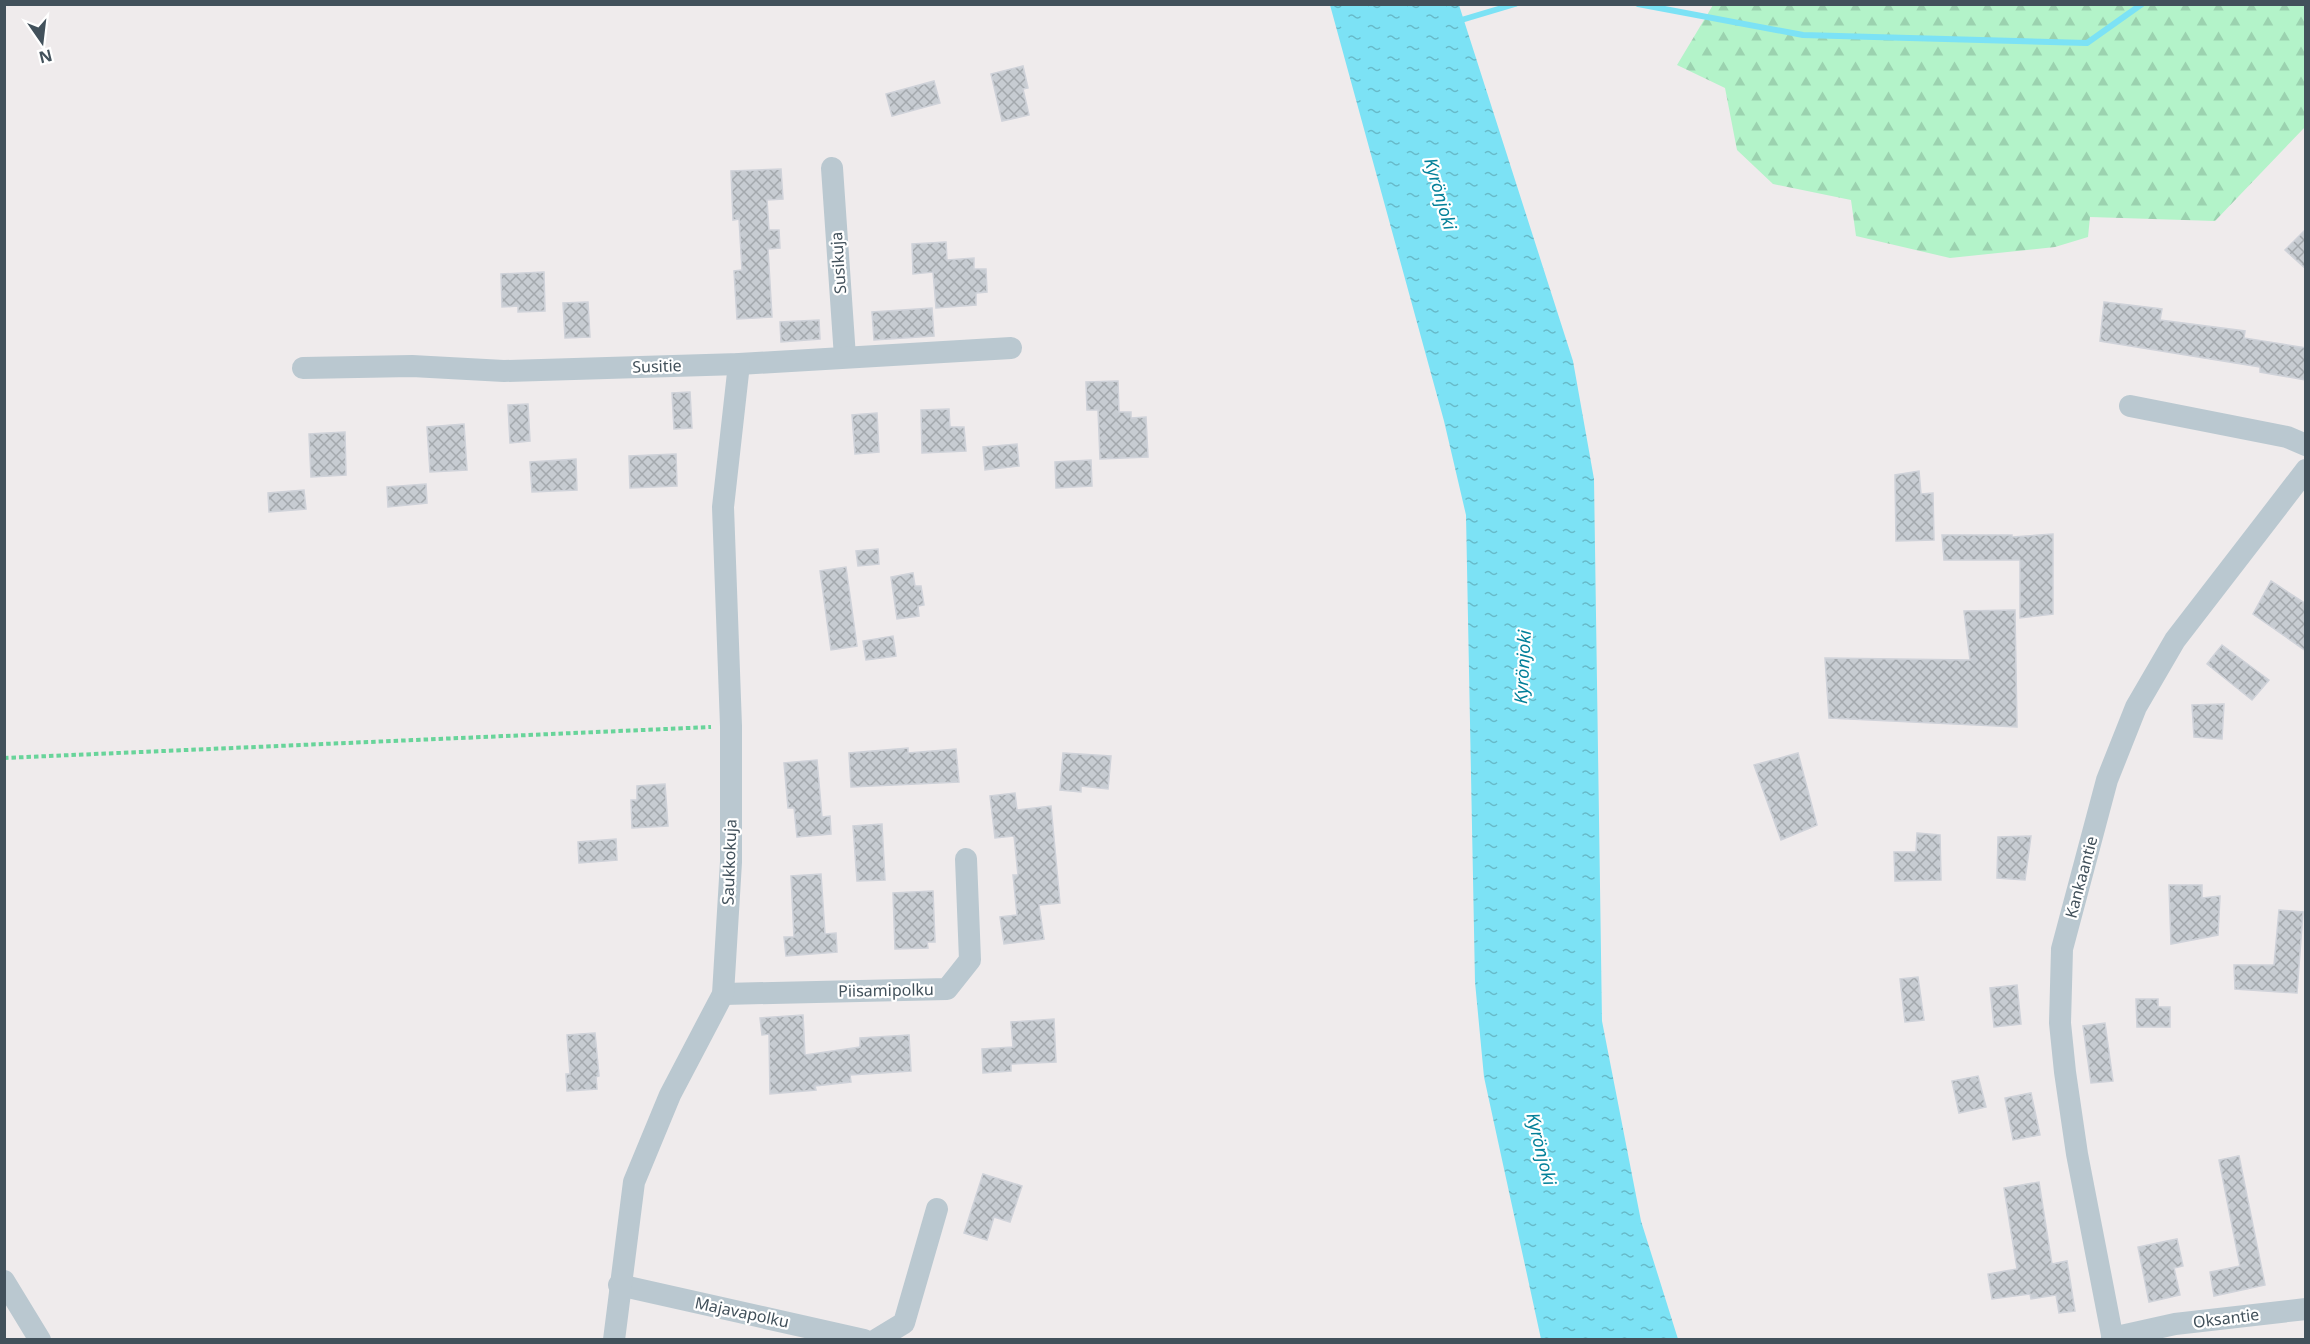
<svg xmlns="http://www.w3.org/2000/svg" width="2310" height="1344" font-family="'Noto Sans',sans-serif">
  <defs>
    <pattern id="forest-firs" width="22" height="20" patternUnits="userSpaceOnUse" patternTransform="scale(1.5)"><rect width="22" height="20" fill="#b3f3c9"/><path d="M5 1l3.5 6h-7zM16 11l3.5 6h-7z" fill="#9bd2af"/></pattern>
    <pattern id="water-ripples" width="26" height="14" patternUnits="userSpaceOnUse" patternTransform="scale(1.5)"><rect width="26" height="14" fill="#7ce2f5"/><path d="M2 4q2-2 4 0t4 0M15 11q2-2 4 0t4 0" fill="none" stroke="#67bac9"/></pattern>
    <pattern id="building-cross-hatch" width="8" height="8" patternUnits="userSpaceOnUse" patternTransform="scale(1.5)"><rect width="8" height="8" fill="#c7ccd2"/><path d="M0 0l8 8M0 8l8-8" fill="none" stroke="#a3a8ad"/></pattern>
  </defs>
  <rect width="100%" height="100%" fill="#efebec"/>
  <path fill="url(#forest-firs)" d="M 1713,5 L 2305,5 L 2305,127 L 2215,221 L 2090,217 L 2088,237 L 2055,247 L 1950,258 L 1856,236 L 1851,200 L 1773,184 L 1737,150 L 1725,88 L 1677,65 Z"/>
  <path fill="url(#water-ripples)" d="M 1330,5 L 1459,5 L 1573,361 L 1594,479 L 1602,1021 L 1641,1221 L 1678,1339 L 1541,1339 L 1484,1077 L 1475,982 L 1466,515 L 1444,421 Z"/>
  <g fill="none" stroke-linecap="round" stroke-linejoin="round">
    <g stroke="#7ce2f5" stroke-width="6">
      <path d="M 1638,4 L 1803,35 L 2087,43 L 2142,4"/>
      <path d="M 1458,21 L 1515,4"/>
    </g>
  </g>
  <g fill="url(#building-cross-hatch)" stroke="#cfd2d9" stroke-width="1.5">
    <path d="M 1023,66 L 1028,88 L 1023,89 L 1029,115 L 1002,121 L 991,74 Z"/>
    <path d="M 934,81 L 940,103 L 892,116 L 886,94 Z"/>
    <path d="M 781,169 L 783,199 L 767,200 L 769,230 L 779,230 L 780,248 L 768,249 L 772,317 L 737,319 L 734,271 L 742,270 L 739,219 L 733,220 L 731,171 Z"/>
    <path d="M 2306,229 L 2306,269 L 2285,250 Z"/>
    <path d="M 946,242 L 947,260 L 974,258 L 974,269 L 986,269 L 987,292 L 976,293 L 976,305 L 936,308 L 933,272 L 913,274 L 912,244 Z"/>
    <path d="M 544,272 L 545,311 L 518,312 L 518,306 L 502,307 L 501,274 Z"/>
    <path d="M 588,302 L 590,337 L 565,338 L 563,303 Z"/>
    <path d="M 2104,302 L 2162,309 L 2160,320 L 2245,331 L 2244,338 L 2306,348 L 2306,380 L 2260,372 L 2260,367 L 2100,341 Z"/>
    <path d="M 932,308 L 934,336 L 874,340 L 872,312 Z"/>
    <path d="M 819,320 L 820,339 L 781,342 L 780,322 Z"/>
    <path d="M 1118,381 L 1119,412 L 1131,412 L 1131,418 L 1146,417 L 1148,457 L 1100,459 L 1098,410 L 1087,410 L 1086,382 Z"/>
    <path d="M 690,392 L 692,428 L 674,429 L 672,393 Z"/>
    <path d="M 528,404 L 530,441 L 510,443 L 508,405 Z"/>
    <path d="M 949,409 L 950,427 L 964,427 L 966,451 L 922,453 L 921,410 Z"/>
    <path d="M 877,413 L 879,452 L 855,454 L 852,415 Z"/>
    <path d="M 464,424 L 467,470 L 430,472 L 427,427 Z"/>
    <path d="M 345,432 L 346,475 L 311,477 L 309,434 Z"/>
    <path d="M 1017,444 L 1019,466 L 985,470 L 983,447 Z"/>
    <path d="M 676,454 L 677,486 L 630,488 L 629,456 Z"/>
    <path d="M 576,459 L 577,490 L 532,492 L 530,462 Z"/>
    <path d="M 1091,460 L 1092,486 L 1056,488 L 1055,462 Z"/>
    <path d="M 1919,471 L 1921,494 L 1933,493 L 1934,540 L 1896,541 L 1895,475 Z"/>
    <path d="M 426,484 L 427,503 L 388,507 L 387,487 Z"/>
    <path d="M 304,490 L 306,509 L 269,512 L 268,493 Z"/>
    <path d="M 2053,534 L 2053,614 L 2020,618 L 2020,560 L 1944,560 L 1942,535 L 2012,535 L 2012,537 Z"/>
    <path d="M 878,549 L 879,564 L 858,566 L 856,551 Z"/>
    <path d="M 846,567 L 857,646 L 831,650 L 820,571 Z"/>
    <path d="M 913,573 L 915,586 L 921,586 L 924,605 L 918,606 L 919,616 L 897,619 L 891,577 Z"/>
    <path d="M 2271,581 L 2306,604 L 2306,651 L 2253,614 Z"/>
    <path d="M 2015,610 L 2017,727 L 1829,718 L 1825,658 L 1970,660 L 1964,611 Z"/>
    <path d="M 893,636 L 896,656 L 866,660 L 863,641 Z"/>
    <path d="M 2222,645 L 2269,680 L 2252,700 L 2207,664 Z"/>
    <path d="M 2224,704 L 2222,739 L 2194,737 L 2192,705 Z"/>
    <path d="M 908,748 L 908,753 L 956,749 L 959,782 L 851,787 L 849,753 Z"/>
    <path d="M 1063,753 L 1111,756 L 1108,789 L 1081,786 L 1081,792 L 1060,790 Z"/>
    <path d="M 1798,753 L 1817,825 L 1781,840 L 1754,765 Z"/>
    <path d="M 817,760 L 822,817 L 830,816 L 831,834 L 797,837 L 794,808 L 788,808 L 784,763 Z"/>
    <path d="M 665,784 L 668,826 L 632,828 L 631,800 L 637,800 L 637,786 Z"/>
    <path d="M 1015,793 L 1017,810 L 1051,806 L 1060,903 L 1039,905 L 1044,939 L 1004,944 L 1000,917 L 1017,915 L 1013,875 L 1018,875 L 1014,836 L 995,838 L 990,796 Z"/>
    <path d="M 882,824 L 885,880 L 857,881 L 853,826 Z"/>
    <path d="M 1917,833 L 1940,835 L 1941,880 L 1895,881 L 1894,852 L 1916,852 Z"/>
    <path d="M 2031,836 L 2025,880 L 1997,878 L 1998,837 Z"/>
    <path d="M 616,839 L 617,860 L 579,863 L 578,842 Z"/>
    <path d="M 821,874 L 825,934 L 836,933 L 837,952 L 786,956 L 784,937 L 794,937 L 791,876 Z"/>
    <path d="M 2169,885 L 2202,885 L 2202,898 L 2220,896 L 2218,935 L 2171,944 Z"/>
    <path d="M 933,891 L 935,942 L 927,942 L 928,948 L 895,949 L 893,893 Z"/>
    <path d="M 2279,910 L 2303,912 L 2297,993 L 2235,989 L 2234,965 L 2274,965 Z"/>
    <path d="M 1918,977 L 1924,1020 L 1905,1022 L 1900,979 Z"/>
    <path d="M 2017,985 L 2021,1024 L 1994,1027 L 1990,988 Z"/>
    <path d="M 2136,999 L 2158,999 L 2158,1007 L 2170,1007 L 2170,1027 L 2137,1027 Z"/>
    <path d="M 803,1015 L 805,1055 L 860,1047 L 860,1038 L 909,1035 L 911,1071 L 850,1075 L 851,1082 L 815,1086 L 816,1090 L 770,1094 L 769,1034 L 762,1035 L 760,1018 Z"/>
    <path d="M 1054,1019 L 1056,1062 L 1011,1064 L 1011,1071 L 983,1073 L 982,1049 L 1013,1047 L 1011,1022 Z"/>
    <path d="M 2105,1023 L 2113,1081 L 2091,1083 L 2083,1026 Z"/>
    <path d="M 595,1033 L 599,1076 L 596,1077 L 597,1089 L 567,1091 L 566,1074 L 570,1074 L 567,1035 Z"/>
    <path d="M 1978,1076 L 1986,1107 L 1959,1113 L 1952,1081 Z"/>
    <path d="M 2031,1093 L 2040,1135 L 2013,1140 L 2005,1098 Z"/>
    <path d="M 2239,1156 L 2265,1285 L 2214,1296 L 2210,1272 L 2240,1266 L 2219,1160 Z"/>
    <path d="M 983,1174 L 1022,1186 L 1010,1222 L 994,1217 L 987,1240 L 964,1233 Z"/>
    <path d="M 2039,1182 L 2052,1264 L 2067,1261 L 2075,1311 L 2059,1313 L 2056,1295 L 2031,1299 L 2030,1294 L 1992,1299 L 1988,1274 L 2017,1269 L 2004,1188 Z"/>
    <path d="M 2177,1239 L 2183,1266 L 2174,1268 L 2180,1295 L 2149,1302 L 2138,1247 Z"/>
  </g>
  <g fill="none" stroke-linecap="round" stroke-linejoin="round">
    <path stroke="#68d49a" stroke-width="4" stroke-dasharray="4.5 3" stroke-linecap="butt" d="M 4,758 L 711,727"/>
    <g stroke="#bac8d0" stroke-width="22">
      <path d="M 832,168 L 845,357"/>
      <path d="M 303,368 L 412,366 L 504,371 L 739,364 L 1011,348"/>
      <path d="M 2130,406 L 2287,437 L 2306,445"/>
      <path d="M 723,994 L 947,989 L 970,960 L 966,859"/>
      <path d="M 4,1281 L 40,1340"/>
      <path d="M 619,1285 L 864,1340"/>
      <path d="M 2112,1338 L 2175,1324 L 2306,1309"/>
      <path d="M 614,1340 L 634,1182 L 670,1095 L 723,994 L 731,862 L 731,726 L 723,507 L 739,364"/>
      <path d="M 876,1340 L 904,1323 L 937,1209"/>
      <path d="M 2113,1340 L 2077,1154 L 2065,1072 L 2060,1023 L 2062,949 L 2107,780 L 2136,707 L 2175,640 L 2306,470"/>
    </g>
  </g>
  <g text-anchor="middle" stroke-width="4.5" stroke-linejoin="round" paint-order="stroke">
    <g font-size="16" fill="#42515b" stroke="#fff">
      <text transform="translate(838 263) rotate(-94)" y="6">Susikuja</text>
      <text transform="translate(657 366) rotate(-2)" y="6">Susitie</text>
      <text transform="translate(729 862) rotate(-88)" y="6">Saukkokuja</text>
      <text transform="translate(2081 877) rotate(-75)" y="6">Kankaantie</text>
      <text transform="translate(886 990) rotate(-1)" y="6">Piisamipolku</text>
      <text transform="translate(742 1312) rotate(12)" y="6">Majavapolku</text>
      <text transform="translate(2226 1318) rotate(-7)" y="6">Oksantie</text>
    </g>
    <g font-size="18" font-style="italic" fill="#038099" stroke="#fff">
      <text transform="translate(1440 194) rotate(74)" y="6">Kyrönjoki</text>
      <text transform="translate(1523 667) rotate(-87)" y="6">Kyrönjoki</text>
      <text transform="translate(1541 1149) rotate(76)" y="6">Kyrönjoki</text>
    </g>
  </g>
  <rect width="2310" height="1344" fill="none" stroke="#42515b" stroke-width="12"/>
  <g transform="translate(42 42) rotate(166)" stroke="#ffffff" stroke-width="4.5" paint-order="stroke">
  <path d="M0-4.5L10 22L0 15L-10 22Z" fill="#42515b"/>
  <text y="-9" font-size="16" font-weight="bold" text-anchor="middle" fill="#42515b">N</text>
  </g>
</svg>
